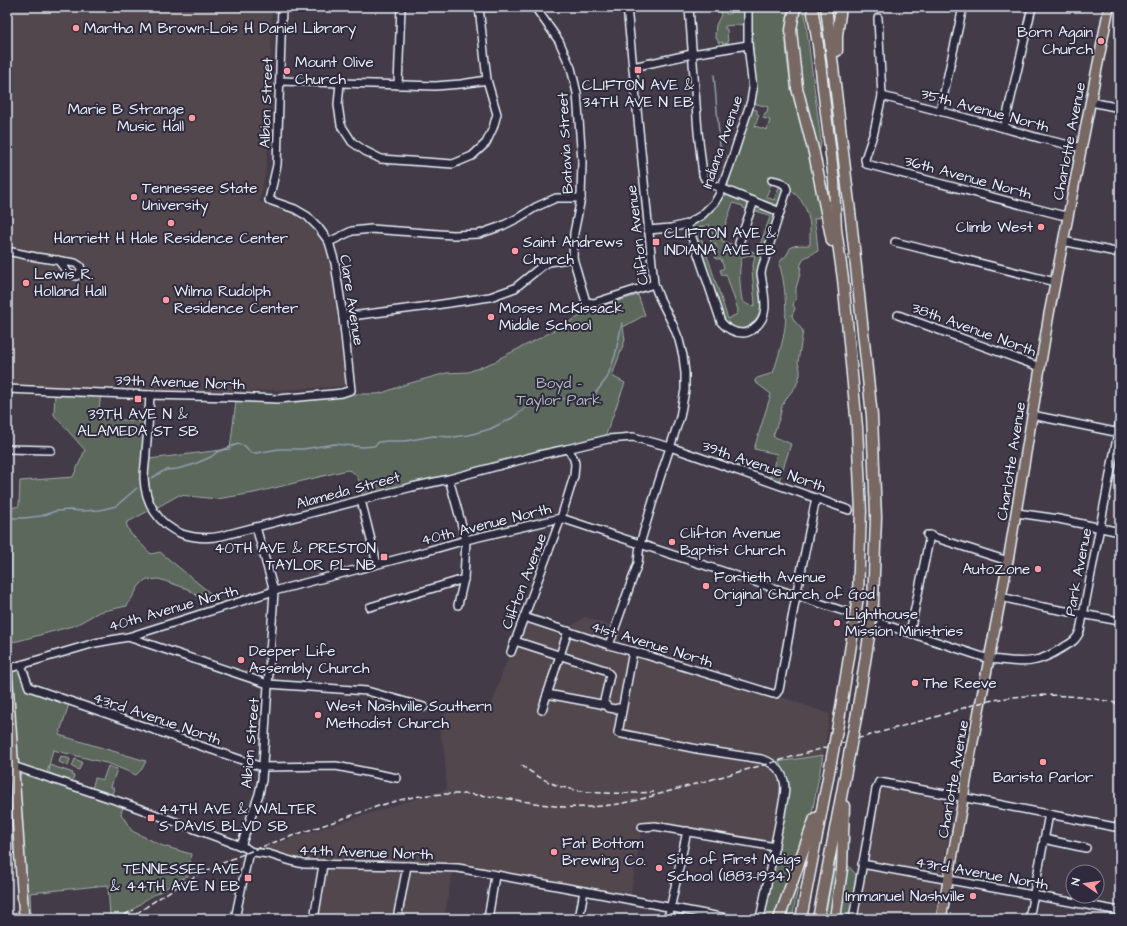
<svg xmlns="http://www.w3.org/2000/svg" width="1127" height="926" font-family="'Architects Daughter',sans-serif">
  <rect width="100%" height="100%" fill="#433b47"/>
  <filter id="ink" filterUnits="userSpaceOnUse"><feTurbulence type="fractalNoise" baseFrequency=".025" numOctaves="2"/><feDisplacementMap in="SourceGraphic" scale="8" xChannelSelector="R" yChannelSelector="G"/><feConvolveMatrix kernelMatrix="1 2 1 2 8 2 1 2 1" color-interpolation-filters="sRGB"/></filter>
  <g filter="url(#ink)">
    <g fill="#51474e">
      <path d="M 7,7 L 272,7 L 268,148 L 265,175 L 259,202 L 278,207 L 294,213 L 307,221 L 320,235 L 327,249 L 330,261 L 346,386 L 225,393 L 7,386 Z"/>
      <path d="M 585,617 L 609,625 L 626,650 L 773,694 L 830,714 L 823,755 L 771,763 L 785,787 L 775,847 L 642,827 L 630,899 L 453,868 L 444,919 L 317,919 L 326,870 L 438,868 L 323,865 L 250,851 L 447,789 L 444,750 L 438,724 L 442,716 L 450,710 L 489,712 L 503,671 L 523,619 L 565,630 Z"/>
      <path d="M 885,788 L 952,802 L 954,805 L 934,919 L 856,919 L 880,792 Z"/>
    </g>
    <g fill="#5b675c" stroke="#a2acaa" fill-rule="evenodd">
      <path d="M 719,7 L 727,7 L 727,9 L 725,9 L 726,14 L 730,14 L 730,12 L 741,8 L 744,8 L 745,11 L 744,16 L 748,16 L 748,24 L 725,26 L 725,29 L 727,29 L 728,44 L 722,45 L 723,42 L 719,43 L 715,36 L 716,25 L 721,15 Z"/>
      <path d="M 751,7 L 789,7 C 780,51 793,94 804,136 C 811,163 817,189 823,216 L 814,219 L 816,230 L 818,251 L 804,258 L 801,264 L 800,274 L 796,288 L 796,299 L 793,304 L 795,309 L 792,315 C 793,321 800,326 803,331 L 798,362 L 800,369 L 800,375 L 796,386 L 788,396 L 782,406 L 780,416 L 773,436 L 791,444 L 778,484 L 769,481 L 777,454 L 754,449 L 771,394 L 755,382 L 755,380 L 757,378 L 773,373 C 778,358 783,342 785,327 C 787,311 785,279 779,264 L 782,259 L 786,256 L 791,247 C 798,244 803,246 810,245 C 810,238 810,232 810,226 C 809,212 801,195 788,189 L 789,184 L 785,180 L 772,176 L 771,184 L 766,197 L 774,200 L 780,185 L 785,187 L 780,203 L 775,205 L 733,189 L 729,186 L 728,184 L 751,109 L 757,110 L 757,114 L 759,115 L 755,126 L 767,130 L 770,120 L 763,118 L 765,113 L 767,112 L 768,107 L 753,103 L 753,44 Z"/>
      <path d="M 799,7 L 804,7 L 821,142 L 820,149 L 819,152 C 809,115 798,79 797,41 C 796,29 798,18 799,7 Z"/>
      <path d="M 724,195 L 730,195 L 749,203 L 749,205 L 747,209 L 743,208 L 743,206 L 733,203 L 722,234 L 722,241 L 757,253 L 770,217 L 769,215 L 753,210 L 756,205 L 772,213 L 775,217 C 772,235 760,252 758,270 C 756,288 769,310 754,324 C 750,327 747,329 742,329 C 735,330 728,325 724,320 L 692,228 L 694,224 L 708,214 ZM 709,224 L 714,237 L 710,241 L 712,244 L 715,243 C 717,249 719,249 715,255 L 716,259 L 721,259 L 724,268 L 720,270 L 722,275 L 726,274 L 738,310 L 737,314 L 728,319 L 698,228 ZM 749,255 L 755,256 L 752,270 L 755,305 C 750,307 746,304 742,300 C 740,286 738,271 742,257 Z"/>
      <path d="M 638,295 L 645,315 L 623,327 L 625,340 L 612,376 L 625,383 L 605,437 L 363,497 C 360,486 360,472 347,470 L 254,493 L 217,499 L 179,495 L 156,508 C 147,493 148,476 149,459 L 230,449 L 236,401 L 288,402 L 310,400 L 352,394 L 376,394 L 382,393 L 407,384 L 446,373 L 468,372 L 499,360 L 500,358 L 536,340 L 582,315 L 581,312 Z"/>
      <path d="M 55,391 L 101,393 L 98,418 L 148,422 L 144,477 L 152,509 L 126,523 L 130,533 L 151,554 L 160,552 L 215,597 L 207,603 L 188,589 L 159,579 L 145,580 L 139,586 L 127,606 L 99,612 L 76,625 L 18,641 L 7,642 L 7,509 L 19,506 L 20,481 L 73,477 L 85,450 L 54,415 Z"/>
      <path d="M 21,665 L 29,687 L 70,701 L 59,735 L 146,761 L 142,769 L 136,775 L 110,764 L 53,750 L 46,777 L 124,803 L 121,814 L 132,831 L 163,846 L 191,854 L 190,863 L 197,867 L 196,871 L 145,900 L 122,919 L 85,919 L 110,916 L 108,885 L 30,893 L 31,917 L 24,917 L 16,782 L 20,775 L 28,771 L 13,766 L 7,669 Z"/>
      <path d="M 823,755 L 792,919 L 764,919 L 789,784 L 771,763 Z"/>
      <path d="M 61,756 L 70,759 L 68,766 L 59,762 Z"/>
      <path d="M 75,759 L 82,762 L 79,770 L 72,767 Z"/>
      <path d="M 50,765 L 73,773 L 72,775 L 74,776 L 72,781 L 49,773 Z"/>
      <path d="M 108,766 L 117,769 L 111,787 L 114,788 L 112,795 L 92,789 L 95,778 L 103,780 Z"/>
      <path d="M 837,852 L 857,876 L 849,919 L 825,919 Z"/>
    </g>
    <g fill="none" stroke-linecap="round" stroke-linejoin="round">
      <g stroke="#8f9eaf" stroke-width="1.5">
        <path d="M 714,75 L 720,146 L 723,152"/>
        <path d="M 152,478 L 160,473 L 166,470 L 177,469 L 192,465 L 211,457 L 217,452 L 238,444 L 245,446 L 251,453 L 256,453 L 279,449 L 303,449 L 335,444 L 363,447 L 374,446 L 379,442 L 387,441 L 405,441 L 433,436 L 454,437 L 469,435 L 490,429 L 512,418 L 526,408 L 556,400 L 574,397 L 588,398 L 594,395 L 607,378 L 615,356 L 622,323"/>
        <path d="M 7,518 L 24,518 L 41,516 L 56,511 L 70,510 L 82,511 L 100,510 L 116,506 L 137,488"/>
      </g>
      <defs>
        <g id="minor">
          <path d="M 470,7 L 502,7"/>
          <path d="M 535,7 L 559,41 L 571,68 L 577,93 L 582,161 L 581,198 L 574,233 L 573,258 L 586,302 L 594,303 L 654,284"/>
          <path d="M 689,7 L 698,132 L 703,175 L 705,179 L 711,184 L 780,212"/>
          <path d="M 878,18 L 882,96 L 874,132 L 865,159 L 866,164 L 1026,206 L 1061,215 L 1068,215"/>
          <path d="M 633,67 L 692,54 L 748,45"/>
          <path d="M 280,81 L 435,86 L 461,84 L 487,80"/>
          <path d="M 340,83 L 338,105 L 341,125 L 352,142 L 365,151 L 381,159 L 453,164 L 472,156 L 486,143 L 493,128 L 497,114 L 487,80 L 479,7"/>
          <path d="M 398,85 L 401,7"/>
          <path d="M 882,96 L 1004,128 L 1039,138 L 1082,148"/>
          <path d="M 1091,102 L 1120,108"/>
          <path d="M 940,111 L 963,7"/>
          <path d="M 1004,128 L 1032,7"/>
          <path d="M 687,224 L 702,215 L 715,202 L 719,195 L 731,162 L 751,101 L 753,89 L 748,45 L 748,7"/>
          <path d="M 648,230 L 671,228 L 687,224 L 698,254 L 721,322 C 727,329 734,333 743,333 C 747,333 751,331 754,328 C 772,316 763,292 761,273 L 762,268 L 787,190 C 786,182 779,182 772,180"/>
          <path d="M 1063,241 L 1120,253"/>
          <path d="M 329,242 L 352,231 L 371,229 L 453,235 L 479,234 L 502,226 L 518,218 L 536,207 L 556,198 L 581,198"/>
          <path d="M 895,242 L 1055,282"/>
          <path d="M 739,243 L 754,201"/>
          <path d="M 7,251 L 36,257 L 75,263 L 80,266 C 82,270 80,274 76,276 L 69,274 L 58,260"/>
          <path d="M 898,315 L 1040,367"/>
          <path d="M 343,317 L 422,307 L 490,297 L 515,288 L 542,266 L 549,262 L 573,258"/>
          <path d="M 7,389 L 150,395 L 232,397 L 278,399 L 333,394 L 342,393 L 351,390 L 343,317 L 335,263 L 329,242 L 318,227 L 307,216 L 295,209 L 269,200 L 277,165 L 282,7"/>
          <path d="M 150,395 C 149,414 148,432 146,451 C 146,460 144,469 144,478 C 145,502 158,525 182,534 C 195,538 208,539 221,536 L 412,487 L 449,479 L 539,455 L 567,449 L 608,439 L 633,437 L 670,447 L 699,457 L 849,510"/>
          <path d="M 1032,415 L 1120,433"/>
          <path d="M 7,449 L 51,450"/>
          <path d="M 449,479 L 466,540 L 464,579 L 458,605"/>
          <path d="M 361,500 L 377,564"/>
          <path d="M 1017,513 L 1059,519 L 1120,532"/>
          <path d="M 927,535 L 1008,561"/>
          <path d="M 1001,597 L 1043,607 L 1120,621"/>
          <path d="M 370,607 L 464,579"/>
          <path d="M 524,617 L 609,645 L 646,655 L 773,694 L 776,694 L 779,690 L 796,596 L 816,498"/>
          <path d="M 909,632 L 912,623 L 930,535"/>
          <path d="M 128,637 L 268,684 L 367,691 L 424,707"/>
          <path d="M 515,641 L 605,670 L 610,675 L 603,705"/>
          <path d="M 609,645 L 638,563 L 640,544 L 659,481 L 680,417 L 685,390 L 685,373 L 683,356 L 679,340 L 674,327 L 659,297 L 654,284 L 627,7"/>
          <path d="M 633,651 L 618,733 L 697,749 L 761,759 C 772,762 781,769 784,781 C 787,791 782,804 781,814 C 774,849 767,884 760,919"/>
          <path d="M 511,652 L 561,518 L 574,476 L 575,464 L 574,459 L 570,452 L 567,449"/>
          <path d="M 21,665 L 29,687 L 262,767 L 336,766 L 397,778"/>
          <path d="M 7,669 L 95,643 L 128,637 L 274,591 L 413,555 L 466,540 L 561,518 L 989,659 C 1005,660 1021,664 1036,660 C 1046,658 1054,653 1062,648 C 1071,643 1076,641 1080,631 L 1118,433 L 1120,418"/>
          <path d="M 547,694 L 606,705 L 609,708 L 616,709 L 618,708 L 622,709"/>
          <path d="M 542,710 L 568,631"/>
          <path d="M 13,766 L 124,803 L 241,846 L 246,848 L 250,851 C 256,853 262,853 269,854 C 281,858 292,862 304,864 L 407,866 L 458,868 L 584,891 L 731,919"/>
          <path d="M 642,827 L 655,826 L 775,847"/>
          <path d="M 1044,839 L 1086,848"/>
          <path d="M 241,846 L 259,794 L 262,780 L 274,591 L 256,527"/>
          <path d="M 862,864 L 1120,911"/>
          <path d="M 235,919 L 248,856 L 251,852"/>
          <path d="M 314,919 L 323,865"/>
          <path d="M 397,919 L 407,866"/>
          <path d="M 488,919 L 495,876"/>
          <path d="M 579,919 L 584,891"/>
          <path d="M 668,919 L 687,831"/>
          <path d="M 853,919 L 876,789 L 879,782 L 956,796 L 1120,828"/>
          <path d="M 1029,919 L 1049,814"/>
          <path d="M 1119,919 L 1120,915"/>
        </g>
        <g id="major">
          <path d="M 7,669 L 24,919"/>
          <path d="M 941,919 L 962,805 L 971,752 L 1008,561 L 1049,314 L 1109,7"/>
        </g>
        <g id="highway">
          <path d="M 795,7 L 791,30 L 797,88 L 814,153 L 832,241"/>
          <path d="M 812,7 L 818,45 L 834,181 L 836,229 L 843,279 L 857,427 L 861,511 L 858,596"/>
          <path d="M 826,7 L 851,220 L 872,416 L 876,517 L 873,603"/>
          <path d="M 837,51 L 837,35 L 841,7"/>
          <path d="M 857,713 L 869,636"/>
          <path d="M 840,714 L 853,632"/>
          <path d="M 779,919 L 815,818"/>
          <path d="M 801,919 L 831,762"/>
          <path d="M 818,919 L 849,755"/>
          <path d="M 835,919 L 842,869 L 844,806"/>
        </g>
      </defs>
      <use href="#minor" stroke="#e8f1f8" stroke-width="10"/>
      <use href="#major" stroke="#e8f1f8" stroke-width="12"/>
      <use href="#highway" stroke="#e8f1f8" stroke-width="13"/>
      <use href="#minor" stroke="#2f2a3d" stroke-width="7"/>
      <use href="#major" stroke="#776864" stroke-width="9"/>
      <use href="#highway" stroke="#776864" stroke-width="10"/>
      <g stroke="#e8f1f8" stroke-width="1.5" stroke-dasharray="6 3" stroke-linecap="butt">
        <path d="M 521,765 C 532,773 543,780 556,785 C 582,795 626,794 654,792"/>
        <path d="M 116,919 L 134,910"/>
        <path d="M 129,919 C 154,901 179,884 206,871 C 248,850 292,836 336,821 C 356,814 376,806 396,801 C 413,796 432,794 450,794 C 488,793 526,803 564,807 C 589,808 613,806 638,800 L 942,715 C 955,711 968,706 980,703 C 1025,692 1075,693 1120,704"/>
      </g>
      <defs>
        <g id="highway-bridge">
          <path d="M 853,632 L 858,596"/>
          <path d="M 869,636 L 873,603"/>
          <path d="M 849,755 L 857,713"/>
          <path d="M 831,762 L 840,714"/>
        </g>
      </defs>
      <use href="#highway-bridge" stroke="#e8f1f8" stroke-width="13" stroke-linecap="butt"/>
      <use href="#highway-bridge" stroke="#776864" stroke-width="10"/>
    </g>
  </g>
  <g fill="#ff9aa2" stroke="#2f2a3d" stroke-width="1.5">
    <circle cx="76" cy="28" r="4"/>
    <circle cx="1101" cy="41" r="4"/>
    <rect x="634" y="66" width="8" height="8" rx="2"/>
    <circle cx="287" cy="71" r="4"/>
    <circle cx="192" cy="118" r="4"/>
    <circle cx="134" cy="197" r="4"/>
    <circle cx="171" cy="223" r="4"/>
    <circle cx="1041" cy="227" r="4"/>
    <rect x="652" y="238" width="8" height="8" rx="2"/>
    <circle cx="515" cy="251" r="4"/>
    <circle cx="26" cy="283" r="4"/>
    <circle cx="166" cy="300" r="4"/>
    <circle cx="491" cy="317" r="4"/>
    <rect x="134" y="395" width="8" height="8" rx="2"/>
    <circle cx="672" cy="542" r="4"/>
    <rect x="380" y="553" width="8" height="8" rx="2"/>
    <circle cx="1038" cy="569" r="4"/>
    <circle cx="706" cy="586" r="4"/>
    <circle cx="837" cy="623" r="4"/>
    <circle cx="241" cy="660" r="4"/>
    <circle cx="915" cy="683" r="4"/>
    <circle cx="318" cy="715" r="4"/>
    <circle cx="1043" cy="762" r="4"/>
    <rect x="147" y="814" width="8" height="8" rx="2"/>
    <circle cx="554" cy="852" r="4"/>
    <circle cx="659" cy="868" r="4"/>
    <rect x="244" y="874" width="8" height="8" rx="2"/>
    <circle cx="973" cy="896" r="4"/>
  </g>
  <g text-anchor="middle" stroke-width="4" stroke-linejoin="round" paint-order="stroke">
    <g font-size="15" fill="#e8f1f8" stroke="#2f2a3d" text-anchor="start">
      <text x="84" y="33">Martha M Brown-Lois H Daniel Library</text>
      <text x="1093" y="37" text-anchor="end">Born Again<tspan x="1093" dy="17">Church</tspan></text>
      <text x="295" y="67">Mount Olive<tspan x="295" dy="17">Church</tspan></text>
      <text x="638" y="90" text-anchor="middle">CLIFTON AVE &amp;<tspan x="638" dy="17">34TH AVE N EB</tspan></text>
      <text x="184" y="114" text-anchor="end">Marie B Strange<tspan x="184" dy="17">Music Hall</tspan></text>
      <text x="142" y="193">Tennessee State<tspan x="142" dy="17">University</tspan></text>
      <text x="1033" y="232" text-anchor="end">Climb West</text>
      <text x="664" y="238">CLIFTON AVE &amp;<tspan x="664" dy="17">INDIANA AVE EB</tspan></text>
      <text x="171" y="243" text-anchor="middle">Harriett H Hale Residence Center</text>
      <text x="523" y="247">Saint Andrews<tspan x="523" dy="17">Church</tspan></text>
      <text x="34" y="279">Lewis R.<tspan x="34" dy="17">Holland Hall</tspan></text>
      <text x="174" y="296">Wilma Rudolph<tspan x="174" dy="17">Residence Center</tspan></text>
      <text x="499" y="313">Moses McKissack<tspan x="499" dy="17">Middle School</tspan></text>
      <text x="138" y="419" text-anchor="middle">39TH AVE N &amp;<tspan x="138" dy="17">ALAMEDA ST SB</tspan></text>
      <text x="680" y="538">Clifton Avenue<tspan x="680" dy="17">Baptist Church</tspan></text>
      <text x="376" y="553" text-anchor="end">40TH AVE &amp; PRESTON<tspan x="376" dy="17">TAYLOR PL NB</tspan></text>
      <text x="1030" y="574" text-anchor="end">AutoZone</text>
      <text x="714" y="582">Fortieth Avenue<tspan x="714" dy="17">Original Church of God</tspan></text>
      <text x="845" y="619">Lighthouse<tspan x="845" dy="17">Mission Ministries</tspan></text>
      <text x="249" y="656">Deeper Life<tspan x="249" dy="17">Assembly Church</tspan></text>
      <text x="923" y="688">The Reeve</text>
      <text x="326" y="711">West Nashville Southern<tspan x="326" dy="17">Methodist Church</tspan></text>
      <text x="1043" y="782" text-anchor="middle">Barista Parlor</text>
      <text x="159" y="814">44TH AVE &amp; WALTER<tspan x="159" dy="17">S DAVIS BLVD SB</tspan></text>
      <text x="562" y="848">Fat Bottom<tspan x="562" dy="17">Brewing Co.</tspan></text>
      <text x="667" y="864">Site of First Meigs<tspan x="667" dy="17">School (1883-1934)</tspan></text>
      <text x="240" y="874" text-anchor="end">TENNESSEE AVE<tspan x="240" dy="17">&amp; 44TH AVE N EB</tspan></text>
      <text x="965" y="901" text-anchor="end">Immanuel Nashville</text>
    </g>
    <g font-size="15" fill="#e8f1f8" stroke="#2f2a3d">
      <text transform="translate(266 103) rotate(-88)" y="5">Albion Street</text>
      <text transform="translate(985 110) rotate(15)" y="5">35th Avenue North</text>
      <text transform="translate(1069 141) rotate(-79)" y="5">Charlotte Avenue</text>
      <text transform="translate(722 142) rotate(-71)" y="5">Indiana Avenue</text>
      <text transform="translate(565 143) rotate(-93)" y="5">Batavia Street</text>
      <text transform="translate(968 177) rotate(15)" y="5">36th Avenue North</text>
      <text transform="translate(637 235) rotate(-97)" y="5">Clifton Avenue</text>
      <text transform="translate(352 300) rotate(81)" y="5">Clare Avenue</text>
      <text transform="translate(974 329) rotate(20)" y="5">38th Avenue North</text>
      <text transform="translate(180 382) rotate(2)" y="5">39th Avenue North</text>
      <text transform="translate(1011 461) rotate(-81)" y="5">Charlotte Avenue</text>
      <text transform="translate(764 466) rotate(19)" y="5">39th Avenue North</text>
      <text transform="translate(348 490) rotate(-15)" y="5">Alameda Street</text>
      <text transform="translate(486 524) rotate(-14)" y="5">40th Avenue North</text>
      <text transform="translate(1078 572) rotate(-79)" y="5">Park Avenue</text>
      <text transform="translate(524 581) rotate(-69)" y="5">Clifton Avenue</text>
      <text transform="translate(173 608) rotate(-16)" y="5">40th Avenue North</text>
      <text transform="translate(652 644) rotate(17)" y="5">41st Avenue North</text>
      <text transform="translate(157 718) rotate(19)" y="5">43rd Avenue North</text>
      <text transform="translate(250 743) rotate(-85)" y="5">Albion Street</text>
      <text transform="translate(953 779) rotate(-80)" y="5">Charlotte Avenue</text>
      <text transform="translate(366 852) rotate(2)" y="5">44th Avenue North</text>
      <text transform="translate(982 873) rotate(10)" y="5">43rd Avenue North</text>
    </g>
    <g font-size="15" fill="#b0baba" stroke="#2f2a3d">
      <text x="559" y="388">Boyd -<tspan x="559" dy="17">Taylor Park</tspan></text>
    </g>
  </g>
  <rect width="1127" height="926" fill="none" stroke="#2f2a3d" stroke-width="24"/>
  <rect x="12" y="12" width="1103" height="902" fill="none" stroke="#e8f1f8" stroke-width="1.5" filter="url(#ink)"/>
  <g transform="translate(1085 884) rotate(283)"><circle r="19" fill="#2f2a3d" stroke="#797a88"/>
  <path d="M0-3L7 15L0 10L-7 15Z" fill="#ff9aa2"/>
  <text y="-6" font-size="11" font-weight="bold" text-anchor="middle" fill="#e8f1f8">N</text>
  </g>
</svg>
